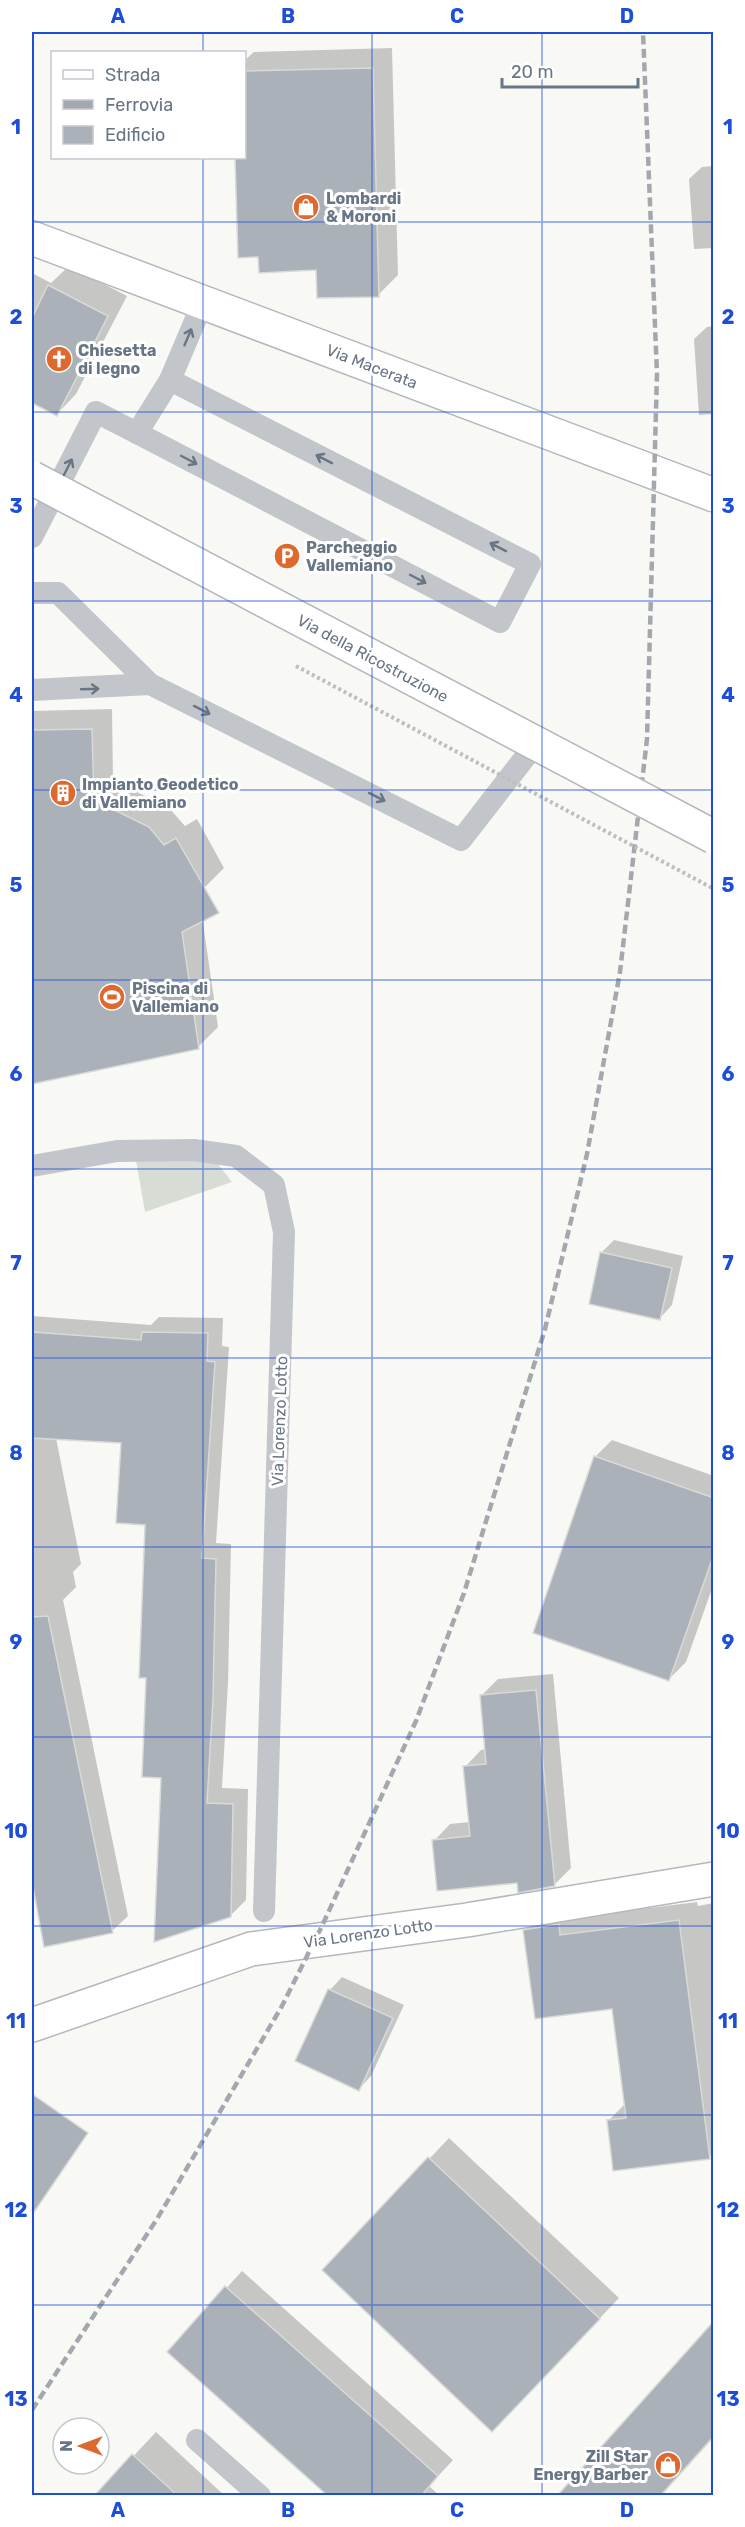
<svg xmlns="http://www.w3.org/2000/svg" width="745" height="2527" font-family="Rubik,sans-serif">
  <rect width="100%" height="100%" fill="#f8f8f5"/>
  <path fill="#d7ddd5" d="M 214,1159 L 232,1182 L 145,1212 L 136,1160 Z"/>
  <g fill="#0003">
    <path d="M 392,48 L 398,275 L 378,295 L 318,269 L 259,256 L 239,256 L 236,158 L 244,158 L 244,61 L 254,52 Z"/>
    <path d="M 714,166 L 714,248 L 694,249 L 689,179 L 702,167 Z"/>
    <path d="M 69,266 L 127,296 L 76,394 L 57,414 L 32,401 L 32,273 L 51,283 Z"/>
    <path d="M 714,326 L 714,414 L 699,415 L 694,339 L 707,327 Z"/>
    <path d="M 112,709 L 113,780 L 169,808 L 185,826 L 197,819 L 224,868 L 204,888 L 32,889 L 32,711 Z"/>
    <path d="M 199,895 L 218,1027 L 198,1047 L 32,1082 L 32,931 Z"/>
    <path d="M 614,1240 L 683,1256 L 672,1305 L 660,1318 L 601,1253 Z"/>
    <path d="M 32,1316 L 151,1325 L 159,1317 L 223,1318 L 222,1346 L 229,1347 L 216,1543 L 231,1544 L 228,1683 L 222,1788 L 248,1789 L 246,1900 L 230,1916 L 162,1776 L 148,1677 L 147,1524 L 123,1442 L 56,1438 L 81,1564 L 73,1572 L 76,1587 L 63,1600 L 128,1916 L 112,1931 L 45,1945 L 32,1873 Z"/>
    <path d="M 612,1440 L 714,1476 L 714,1583 L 686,1662 L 669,1679 L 595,1457 Z"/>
    <path d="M 553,1674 L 571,1868 L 554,1885 L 518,1882 L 434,1841 L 450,1824 L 470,1822 L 465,1767 L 481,1750 L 486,1749 L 481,1696 L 498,1679 Z"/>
    <path d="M 697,1902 L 698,1906 L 714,1903 L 714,2153 L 709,2157 L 608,2121 L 625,2104 L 613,2008 L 525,1930 L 543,1912 L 578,1917 Z"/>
    <path d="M 342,1977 L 404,2005 L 371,2076 L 359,2089 L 330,1990 Z"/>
    <path d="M 449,2138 L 619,2298 L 512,2411 L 324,2270 Z"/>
    <path d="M 242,2271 L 453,2460 L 429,2486 L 440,2496 L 329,2496 L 169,2352 Z"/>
    <path d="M 714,2323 L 714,2437 L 661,2496 L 558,2496 Z"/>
    <path d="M 156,2432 L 225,2496 L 96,2496 Z"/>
  </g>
  <g fill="#abb1b8" stroke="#d9dad8" stroke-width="1.5">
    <path d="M 373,68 L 379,297 L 317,298 L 316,270 L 259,273 L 258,257 L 238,258 L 235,158 L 244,158 L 244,71 Z"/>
    <path d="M 48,285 L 108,316 L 57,416 L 32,403 L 32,318 Z"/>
    <path d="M 92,729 L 94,800 L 149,827 L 164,845 L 176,838 L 219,913 L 182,932 L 199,1049 L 32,1084 L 32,730 Z"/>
    <path d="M 600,1252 L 672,1268 L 660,1320 L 589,1304 Z"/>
    <path d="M 32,1332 L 141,1340 L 142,1332 L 208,1333 L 207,1361 L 215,1362 L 202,1558 L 216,1559 L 213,1699 L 207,1803 L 233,1804 L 231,1917 L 154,1942 L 161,1778 L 142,1777 L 146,1678 L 139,1678 L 145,1525 L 116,1523 L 121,1443 L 32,1438 Z"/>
    <path d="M 594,1456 L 714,1498 L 714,1554 L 669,1681 L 533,1633 Z"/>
    <path d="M 48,1616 L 113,1933 L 44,1947 L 32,1881 L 32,1617 Z"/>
    <path d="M 536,1690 L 555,1886 L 518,1893 L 517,1883 L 437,1891 L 432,1840 L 470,1836 L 463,1766 L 486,1764 L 480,1695 Z"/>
    <path d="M 679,1920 L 710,2159 L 613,2171 L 607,2120 L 626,2118 L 612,2009 L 535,2019 L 523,1930 L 559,1924 L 560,1935 Z"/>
    <path d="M 328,1989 L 393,2018 L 359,2091 L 295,2061 Z"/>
    <path d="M 32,2094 L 88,2133 L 32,2215 Z"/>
    <path d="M 428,2157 L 600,2319 L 492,2432 L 322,2270 Z"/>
    <path d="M 225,2286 L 438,2476 L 421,2496 L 328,2496 L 167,2352 Z"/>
    <path d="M 714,2321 L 714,2436 L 660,2496 L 557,2496 Z"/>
    <path d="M 132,2454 L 178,2496 L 94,2496 Z"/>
  </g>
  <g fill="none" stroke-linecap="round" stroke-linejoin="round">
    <defs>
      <g id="secondary">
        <path d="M 32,238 L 714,495"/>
        <path d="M 32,2025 L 251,1949 L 467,1920 L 714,1879"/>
      </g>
    </defs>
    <use href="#secondary" stroke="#b4b8be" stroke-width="36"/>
    <g stroke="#c2c5c9" stroke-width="22">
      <path d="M 137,433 L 500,622 L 530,564 L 170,380"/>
      <path d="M 32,537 L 96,412 L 137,433 L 170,380 L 203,302"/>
      <path d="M 32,593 L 58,593 L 150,684 L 461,840 L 537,742 L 527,737"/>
      <path d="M 32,690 L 150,684"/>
      <path d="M 32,1166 L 117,1151 L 194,1150 L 236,1156 L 274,1185 L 284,1232 L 264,1911"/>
      <path d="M 197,2440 L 260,2496"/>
    </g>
    <use href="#secondary" stroke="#fff" stroke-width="33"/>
    <path stroke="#a3a8ae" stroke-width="4.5" stroke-dasharray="9 4.5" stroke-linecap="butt" d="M 32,2410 L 157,2219 L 282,2006 L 322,1926 L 416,1721 L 464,1593 L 545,1329 L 587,1154 L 620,972 L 647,739 L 657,374 L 643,32"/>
    <defs>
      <path id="secondary-bridge" d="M 32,478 L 714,837"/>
    </defs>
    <use href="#secondary-bridge" stroke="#b4b8be" stroke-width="36" stroke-linecap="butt"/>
    <path stroke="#bcbec1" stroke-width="4" stroke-dasharray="3 3" stroke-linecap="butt" d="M 296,666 L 714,889"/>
    <use href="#secondary-bridge" stroke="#fff" stroke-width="33"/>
  </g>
  <defs><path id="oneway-shaft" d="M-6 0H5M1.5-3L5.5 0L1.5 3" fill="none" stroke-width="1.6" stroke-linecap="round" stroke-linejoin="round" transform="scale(1.5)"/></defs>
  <g stroke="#687585">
    <use href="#oneway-shaft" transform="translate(188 337) rotate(-67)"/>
    <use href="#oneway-shaft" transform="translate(324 459) rotate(-153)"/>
    <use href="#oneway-shaft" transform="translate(189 460) rotate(28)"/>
    <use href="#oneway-shaft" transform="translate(68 467) rotate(-63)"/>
    <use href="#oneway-shaft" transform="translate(498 547) rotate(-153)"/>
    <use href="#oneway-shaft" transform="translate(418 579) rotate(28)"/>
    <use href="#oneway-shaft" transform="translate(90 689) rotate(-2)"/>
    <use href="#oneway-shaft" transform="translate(202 710) rotate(27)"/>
    <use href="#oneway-shaft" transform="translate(377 797) rotate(27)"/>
  </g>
  <path fill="none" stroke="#1d4ed8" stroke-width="1.5" stroke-opacity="0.55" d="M 203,32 L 203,52M 372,32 L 372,2496M 542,32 L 542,2496M 203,158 L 203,2496M 32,222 L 714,222M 32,412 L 714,412M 32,601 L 714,601M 32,790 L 714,790M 32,980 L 714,980M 32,1169 L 714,1169M 32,1358 L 714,1358M 32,1547 L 714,1547M 32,1737 L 714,1737M 32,1926 L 714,1926M 32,2115 L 714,2115M 32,2305 L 714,2305"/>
  <defs>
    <symbol id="shop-disc" viewBox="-11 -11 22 22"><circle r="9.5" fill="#de692f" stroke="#fff"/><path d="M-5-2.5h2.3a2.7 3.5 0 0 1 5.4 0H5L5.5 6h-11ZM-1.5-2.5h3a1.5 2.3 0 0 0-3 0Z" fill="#fff"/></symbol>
    <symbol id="church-disc" viewBox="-11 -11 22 22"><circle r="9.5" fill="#de692f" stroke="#fff"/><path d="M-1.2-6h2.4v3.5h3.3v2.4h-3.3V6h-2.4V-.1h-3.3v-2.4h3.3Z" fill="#fff"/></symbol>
    <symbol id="parking-disc" viewBox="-11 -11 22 22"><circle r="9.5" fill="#de692f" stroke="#fff"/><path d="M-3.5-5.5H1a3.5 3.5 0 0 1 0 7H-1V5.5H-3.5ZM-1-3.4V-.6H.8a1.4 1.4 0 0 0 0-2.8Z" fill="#fff"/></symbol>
    <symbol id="building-disc" viewBox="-11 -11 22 22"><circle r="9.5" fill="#de692f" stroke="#fff"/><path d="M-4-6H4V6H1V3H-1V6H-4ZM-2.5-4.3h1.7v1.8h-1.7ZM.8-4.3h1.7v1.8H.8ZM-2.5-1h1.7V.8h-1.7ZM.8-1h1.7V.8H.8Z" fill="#fff"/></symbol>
    <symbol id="stadium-disc" viewBox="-11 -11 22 22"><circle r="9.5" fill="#de692f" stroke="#fff"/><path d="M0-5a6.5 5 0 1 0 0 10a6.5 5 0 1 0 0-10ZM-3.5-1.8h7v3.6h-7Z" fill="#fff"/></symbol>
  </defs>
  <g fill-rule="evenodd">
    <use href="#shop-disc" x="291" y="192" width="30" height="30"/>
    <use href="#church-disc" x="44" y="344" width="30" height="30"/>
    <use href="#parking-disc" x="272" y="541" width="30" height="30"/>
    <use href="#building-disc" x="48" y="778" width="30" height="30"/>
    <use href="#stadium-disc" x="97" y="982" width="30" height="30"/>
    <use href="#shop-disc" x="653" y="2450" width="30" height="30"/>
  </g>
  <g text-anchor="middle" stroke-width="6" stroke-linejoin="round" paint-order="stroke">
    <g font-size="16" font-weight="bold" fill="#687585" stroke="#fff" text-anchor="start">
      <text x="326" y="204">Lombardi<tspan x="326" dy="18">&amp; Moroni</tspan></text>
      <text x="78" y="356">Chiesetta<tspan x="78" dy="18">di legno</tspan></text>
      <text x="306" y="553">Parcheggio<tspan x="306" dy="18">Vallemiano</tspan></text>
      <text x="82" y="790">Impianto Geodetico<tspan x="82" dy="18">di Vallemiano</tspan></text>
      <text x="132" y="994">Piscina di<tspan x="132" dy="18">Vallemiano</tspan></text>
      <text x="648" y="2462" text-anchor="end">Zill Star<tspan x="648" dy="18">Energy Barber</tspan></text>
    </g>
    <g font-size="16" fill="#687585" stroke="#fff">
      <text transform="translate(372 366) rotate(21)" y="6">Via Macerata</text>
      <text transform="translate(373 658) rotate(28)" y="6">Via della Ricostruzione</text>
      <text transform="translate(279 1421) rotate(-88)" y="6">Via Lorenzo Lotto</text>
      <text transform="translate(368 1933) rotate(-8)" y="6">Via Lorenzo Lotto</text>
    </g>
  </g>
  <rect width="745" height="2527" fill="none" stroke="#ffffff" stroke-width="66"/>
  <rect x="51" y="51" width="195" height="108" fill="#ffffff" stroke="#c3c8ce" stroke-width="1.5"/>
  <rect x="63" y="70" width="30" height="9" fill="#ffffff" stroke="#c3c8ce" stroke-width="1.5"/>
  <text x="105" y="81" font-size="18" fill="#687585">Strada</text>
  <rect x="63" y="100" width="30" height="9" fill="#a3a8ae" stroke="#c3c8ce" stroke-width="1.5"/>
  <text x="105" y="111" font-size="18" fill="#687585">Ferrovia</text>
  <rect x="63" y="126" width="30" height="18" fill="#abb1b8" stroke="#c3c8ce" stroke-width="1.5"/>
  <text x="105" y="141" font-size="18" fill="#687585">Edificio</text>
  <g transform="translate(81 2446) rotate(270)"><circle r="28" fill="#ffffff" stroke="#c3c8ce" stroke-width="1.5"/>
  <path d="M0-4.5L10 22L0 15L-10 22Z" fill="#de692f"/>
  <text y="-9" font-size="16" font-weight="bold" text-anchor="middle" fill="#687585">N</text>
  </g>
  <path d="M502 78v9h136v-9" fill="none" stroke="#687585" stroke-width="3"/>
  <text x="511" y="78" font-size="18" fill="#687585" stroke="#ffffff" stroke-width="4.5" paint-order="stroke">20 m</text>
  <rect x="33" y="33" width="679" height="2461" fill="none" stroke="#1d4ed8" stroke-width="2"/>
  <g font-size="20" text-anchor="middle" font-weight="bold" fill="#1d4ed8">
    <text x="118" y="23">A</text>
    <text x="288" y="23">B</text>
    <text x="457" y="23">C</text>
    <text x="627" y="23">D</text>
    <text x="16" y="134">1</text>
    <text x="728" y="134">1</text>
    <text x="16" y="324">2</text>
    <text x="728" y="324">2</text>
    <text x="16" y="513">3</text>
    <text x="728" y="513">3</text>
    <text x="16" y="702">4</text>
    <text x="728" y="702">4</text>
    <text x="16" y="892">5</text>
    <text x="728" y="892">5</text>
    <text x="16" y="1081">6</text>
    <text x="728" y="1081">6</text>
    <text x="16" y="1270">7</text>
    <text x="728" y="1270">7</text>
    <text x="16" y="1460">8</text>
    <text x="728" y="1460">8</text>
    <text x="16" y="1649">9</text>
    <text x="728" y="1649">9</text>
    <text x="16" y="1838">10</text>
    <text x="728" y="1838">10</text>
    <text x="16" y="2028">11</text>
    <text x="728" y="2028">11</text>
    <text x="16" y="2217">12</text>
    <text x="728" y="2217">12</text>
    <text x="16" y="2406">13</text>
    <text x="728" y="2406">13</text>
    <text x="118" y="2517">A</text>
    <text x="288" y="2517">B</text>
    <text x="457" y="2517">C</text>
    <text x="627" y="2517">D</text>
  </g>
</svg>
